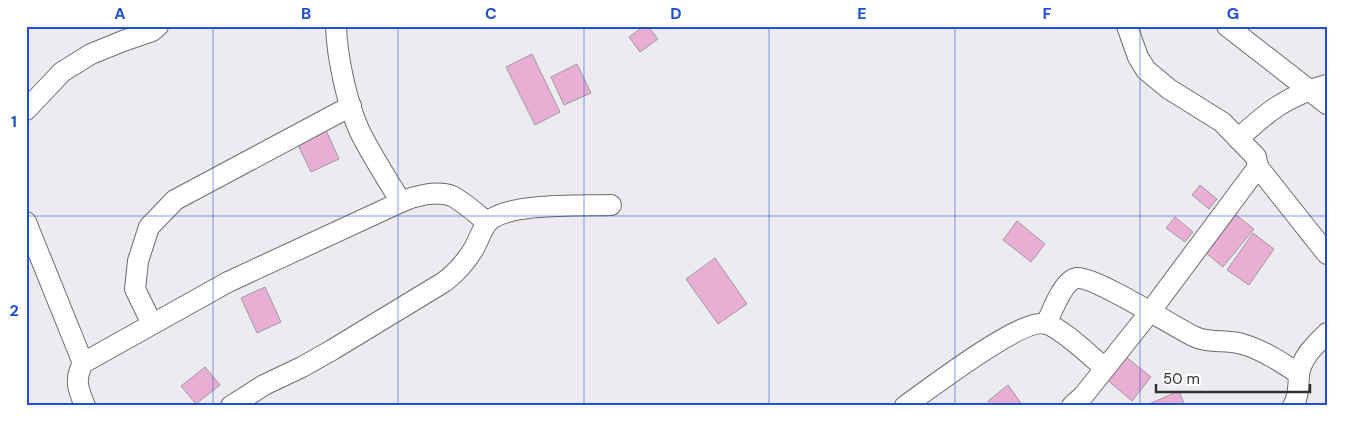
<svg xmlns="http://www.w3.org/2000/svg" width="1353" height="432" font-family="'DM Sans',sans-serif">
  <rect width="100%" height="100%" fill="#ebebf0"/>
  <g fill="#e8aed3" stroke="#a19b9f">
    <path d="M 644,26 L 648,26 L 658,39 L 640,52 L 629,37 Z"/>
    <path d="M 532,54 L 560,112 L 535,125 L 506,67 Z"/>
    <path d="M 577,64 L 591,93 L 564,105 L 551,77 Z"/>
    <path d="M 325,128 L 339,159 L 311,172 L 296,141 Z"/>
    <path d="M 1200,185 L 1217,199 L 1209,209 L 1192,195 Z"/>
    <path d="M 1236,215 L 1254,229 L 1223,267 L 1206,253 Z"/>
    <path d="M 1175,217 L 1193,232 L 1185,242 L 1166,228 Z"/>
    <path d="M 1017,221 L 1045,244 L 1031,262 L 1003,240 Z"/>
    <path d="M 1253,233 L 1274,249 L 1249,285 L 1227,270 Z"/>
    <path d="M 715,258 L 747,304 L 718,324 L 686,279 Z"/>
    <path d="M 265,287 L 281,322 L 257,333 L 241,298 Z"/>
    <path d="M 1125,356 L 1151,377 L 1132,401 L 1106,379 Z"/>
    <path d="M 205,367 L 220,385 L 196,404 L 181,386 Z"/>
    <path d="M 1008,385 L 1023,406 L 991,406 L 988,401 Z"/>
    <path d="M 1179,391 L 1185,406 L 1152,406 L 1151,403 Z"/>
  </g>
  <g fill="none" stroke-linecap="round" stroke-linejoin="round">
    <defs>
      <g id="minor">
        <path d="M 336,26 C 337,57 347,104 360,132 C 372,156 387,179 401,202"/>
        <path d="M 1227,26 L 1327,104"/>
        <path d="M 26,110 L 62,72 L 91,54 L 123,41 L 152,31 L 158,26"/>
        <path d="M 1238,139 C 1267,112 1288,95 1327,85"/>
        <path d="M 1258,167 L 1327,254"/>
        <path d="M 26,222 L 83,363"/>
        <path d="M 152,324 L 135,289 L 138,261 L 149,227 L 175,200 L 351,106"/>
        <path d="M 1046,324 C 1052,312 1063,280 1077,278 C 1094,276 1173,326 1193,336 C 1208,344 1226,339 1242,344 C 1263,350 1281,362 1299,374"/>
        <path d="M 85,406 C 78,389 74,380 83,363 L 228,282 L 401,202 C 414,196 437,190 452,196 C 461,200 478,215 487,222"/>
        <path d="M 231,406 L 264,385 L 302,367 L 332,350 L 444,282 C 456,273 465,263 473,250 C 478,242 481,231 487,223 C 504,202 584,206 611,205"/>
        <path d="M 905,406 C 928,390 1023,316 1047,324 C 1064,330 1090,356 1105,368"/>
        <path d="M 1072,406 L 1083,396 L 1150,312 L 1258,167 L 1256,157 L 1222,122 L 1169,89 L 1146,70 L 1138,57 L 1127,26"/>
        <path d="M 1293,406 C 1299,396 1298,387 1299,375 C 1301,358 1315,345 1327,333"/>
      </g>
    </defs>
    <use href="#minor" stroke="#6c6c71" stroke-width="22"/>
    <use href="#minor" stroke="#fff" stroke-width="20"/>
  </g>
  <path fill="none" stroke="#1d4ed8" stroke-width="1" stroke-opacity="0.55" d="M 213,26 L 213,406M 398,26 L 398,406M 584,26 L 584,406M 769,26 L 769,406M 955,26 L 955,406M 1140,26 L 1140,406M 26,216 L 1327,216"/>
  <rect width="1353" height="432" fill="none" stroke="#ffffff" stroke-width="55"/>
  <path d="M1156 384v8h154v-8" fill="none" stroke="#313133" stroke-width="2.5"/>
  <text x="1163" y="384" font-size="15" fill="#313133" stroke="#ffffff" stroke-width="4" paint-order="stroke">50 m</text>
  <rect x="28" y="28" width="1298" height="376" fill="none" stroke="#1d4ed8" stroke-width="2"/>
  <g font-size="16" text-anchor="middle" font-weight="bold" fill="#1d4ed8">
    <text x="120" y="19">A</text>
    <text x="306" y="19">B</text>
    <text x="491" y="19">C</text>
    <text x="676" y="19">D</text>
    <text x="862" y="19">E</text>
    <text x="1047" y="19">F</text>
    <text x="1233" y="19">G</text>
    <text x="14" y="127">1</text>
    <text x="14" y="316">2</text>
  </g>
</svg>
